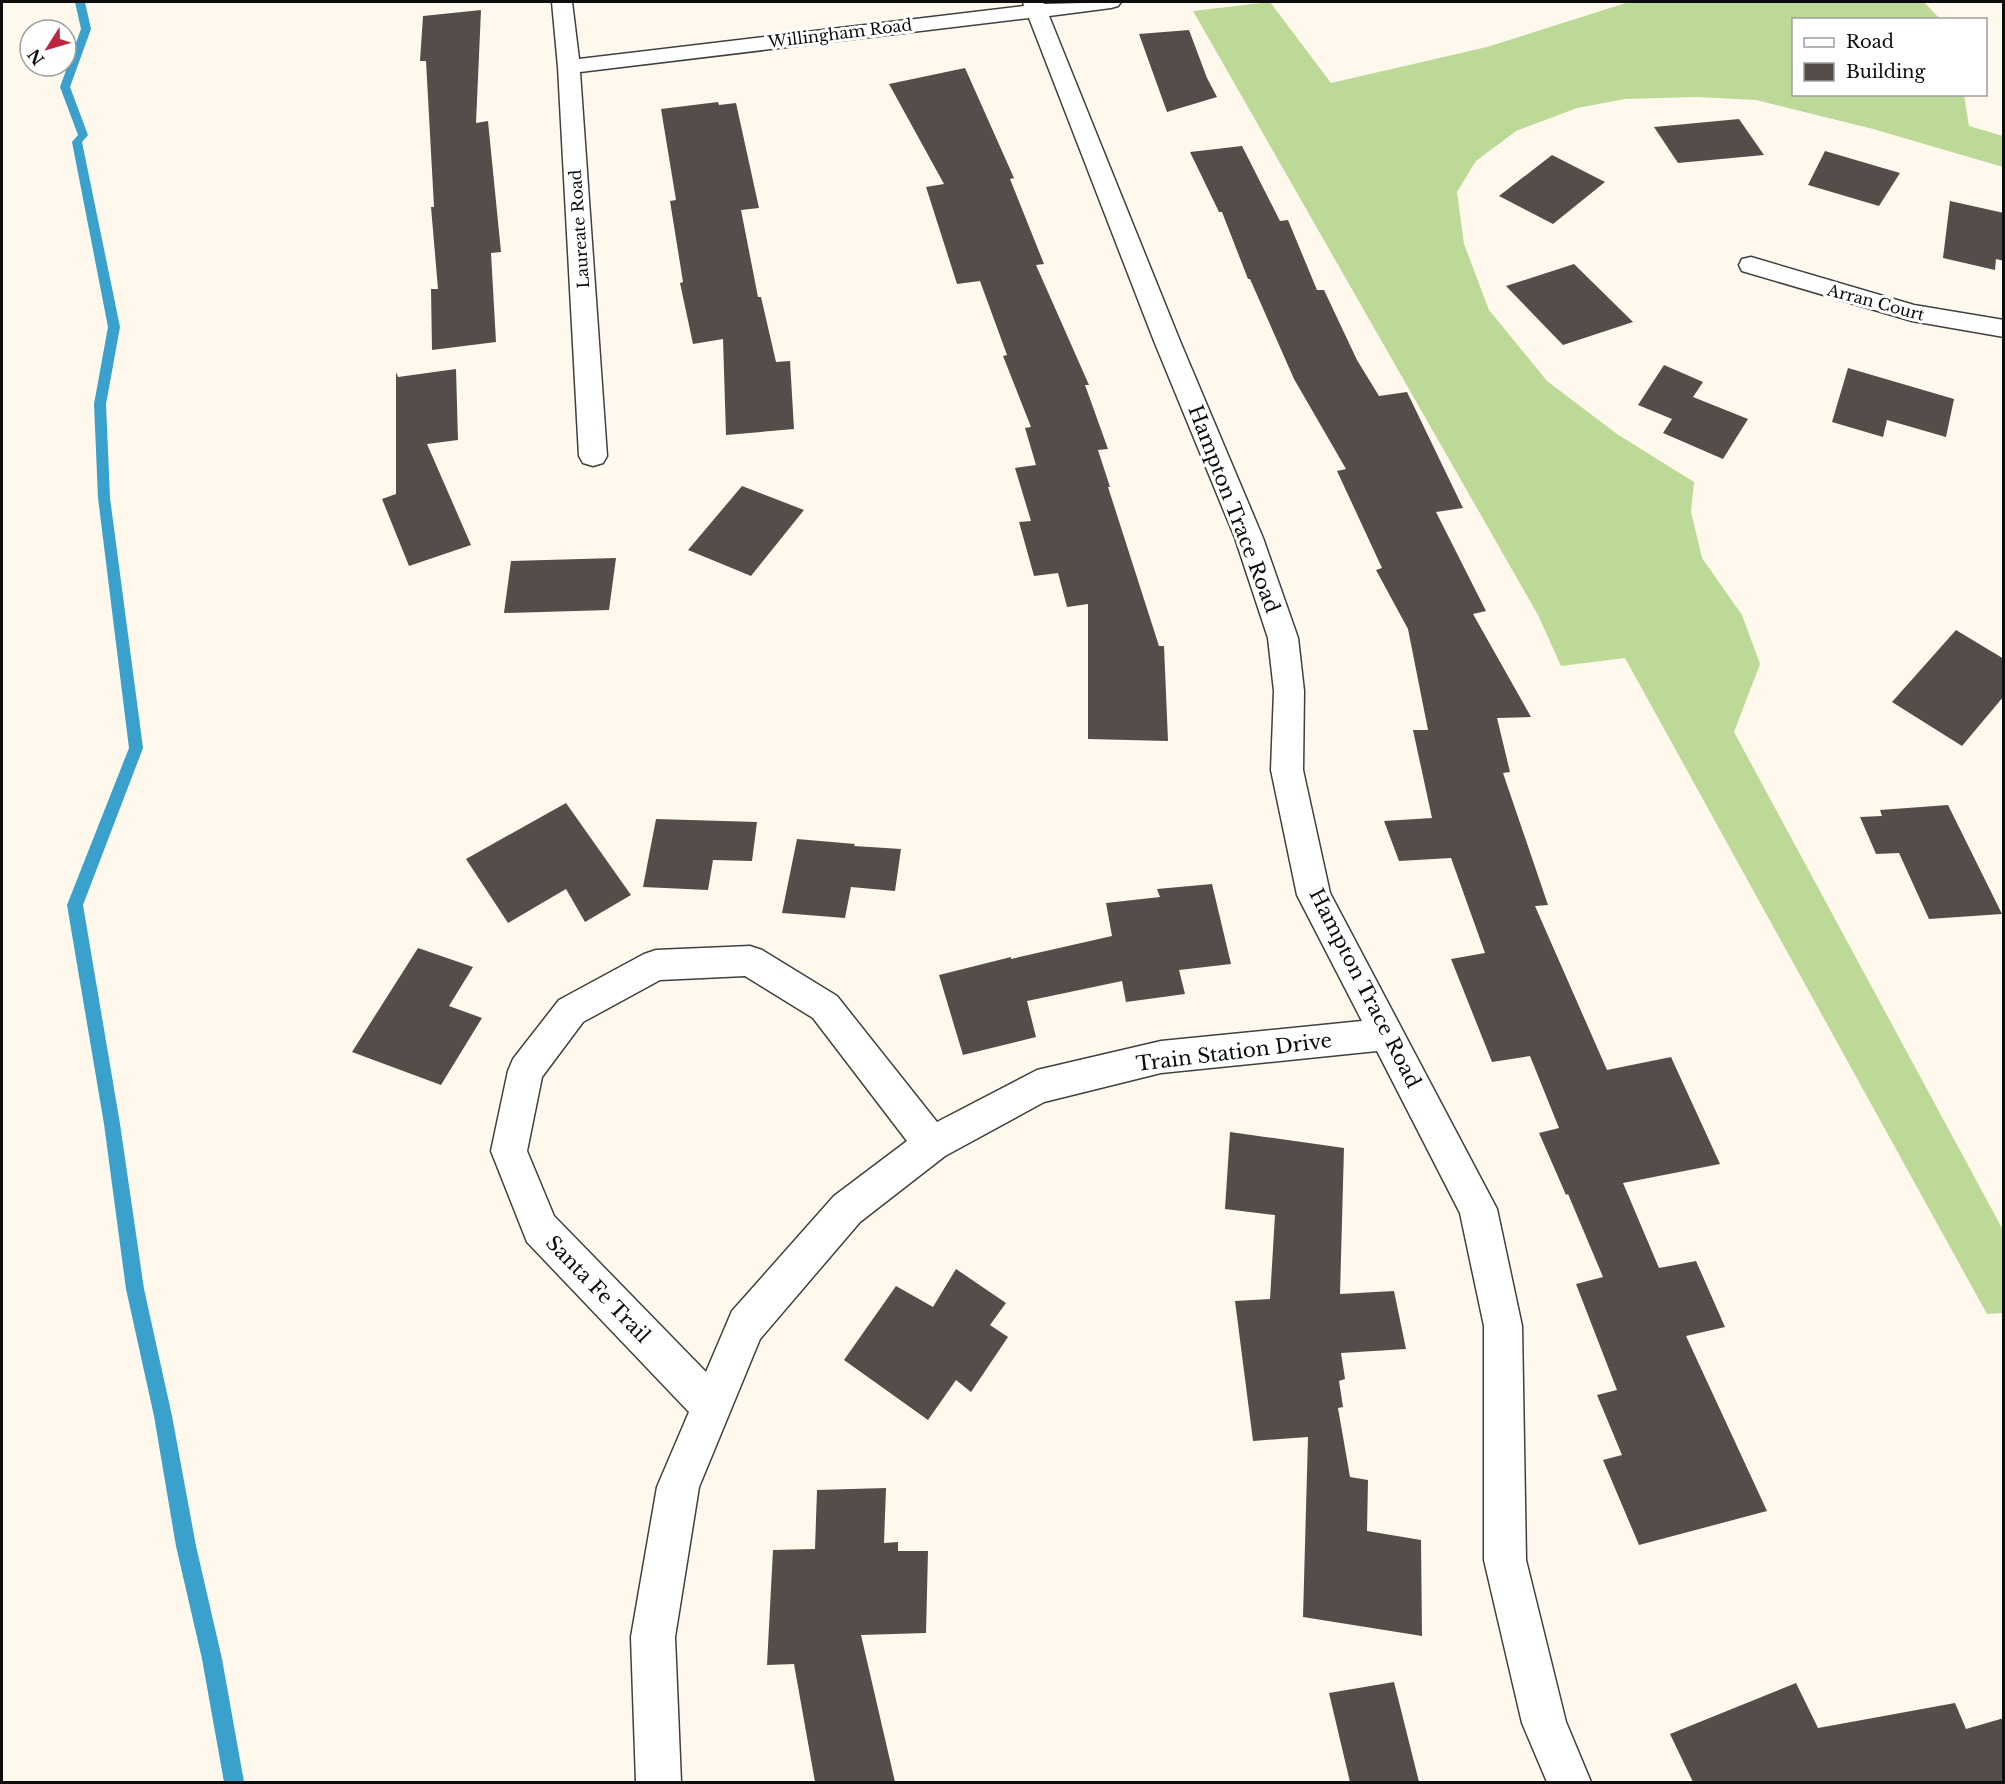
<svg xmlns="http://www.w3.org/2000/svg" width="2005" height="1784" font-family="'Libre Baskerville',serif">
  <rect width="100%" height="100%" fill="#fff9ed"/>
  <path fill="#bcd997" d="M 1270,2 L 1331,83 L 1487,47 L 1629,2 L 1924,2 L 1940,19 L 1794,20 L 1794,94 L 1964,95 L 1969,126 L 2003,136 L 2003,167 L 1873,129 L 1756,100 L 1696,97 L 1625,99 L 1577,108 L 1516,131 L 1476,161 L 1457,192 L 1464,244 L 1489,310 L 1547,381 L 1617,434 L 1694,482 L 1691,512 L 1702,558 L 1742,615 L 1760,664 L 1734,732 L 2003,1230 L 2003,1313 L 1987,1314 L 1625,658 L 1561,666 L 1538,615 L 1193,11 Z"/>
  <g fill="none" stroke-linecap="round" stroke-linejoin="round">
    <path fill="#3aa1cc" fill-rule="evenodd" d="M 75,2 L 85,2 L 91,29 L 70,87 L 88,135 L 82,142 L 120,327 L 106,404 L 110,498 L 143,748 L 83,905 L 120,1124 L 144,1289 L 172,1416 L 196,1546 L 222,1659 L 244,1782 L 224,1782 L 202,1659 L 176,1546 L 154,1416 L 126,1289 L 104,1124 L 67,905 L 129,748 L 98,498 L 94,404 L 108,327 L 72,142 L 78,135 L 60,87 L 81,29 Z"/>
  </g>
  <g fill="#554d49">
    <path d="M 481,10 L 476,123 L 488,121 L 501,252 L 491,253 L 496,342 L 432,350 L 431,289 L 438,289 L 431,207 L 434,207 L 426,61 L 420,61 L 423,16 Z"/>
    <path d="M 1189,30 L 1207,78 L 1217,97 L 1167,112 L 1139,34 Z"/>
    <path d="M 965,68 L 1014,178 L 1010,179 L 1044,264 L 1036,265 L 1089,385 L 1085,385 L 1108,449 L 1098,450 L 1110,487 L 1108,487 L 1159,646 L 1164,646 L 1168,741 L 1088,739 L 1088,604 L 1067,607 L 1058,573 L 1034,576 L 1019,522 L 1031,521 L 1015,468 L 1036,465 L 1025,428 L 1031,427 L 1003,356 L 1007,355 L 980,281 L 957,284 L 926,187 L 944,184 L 889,84 Z"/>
    <path d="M 718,102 L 719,105 L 736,103 L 759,208 L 741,210 L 758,297 L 761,297 L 776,362 L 790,361 L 794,429 L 726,435 L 723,339 L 693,344 L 680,283 L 683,282 L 670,201 L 676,200 L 661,109 Z"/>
    <path d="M 1739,119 L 1764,155 L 1678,163 L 1654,127 Z"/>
    <path d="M 1242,146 L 1280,221 L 1288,220 L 1317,290 L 1324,290 L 1357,360 L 1379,396 L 1407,392 L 1463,508 L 1436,512 L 1486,611 L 1473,614 L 1531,717 L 1497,718 L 1510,772 L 1503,773 L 1548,905 L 1535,906 L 1607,1070 L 1671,1057 L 1720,1164 L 1623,1183 L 1659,1268 L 1696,1261 L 1725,1327 L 1686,1336 L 1767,1511 L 1639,1545 L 1603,1460 L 1622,1455 L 1597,1395 L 1617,1390 L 1576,1284 L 1603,1277 L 1568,1194 L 1566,1195 L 1539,1133 L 1559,1128 L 1530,1056 L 1492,1062 L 1451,959 L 1485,953 L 1451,858 L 1399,861 L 1384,821 L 1432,818 L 1413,730 L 1428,730 L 1408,629 L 1376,570 L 1382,568 L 1337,471 L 1346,469 L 1294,379 L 1250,279 L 1248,279 L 1222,212 L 1219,212 L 1190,152 Z"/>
    <path d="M 1825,151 L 1900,173 L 1879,206 L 1808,185 Z"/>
    <path d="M 1552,155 L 1605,182 L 1553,224 L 1499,196 Z"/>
    <path d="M 1950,201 L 2004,213 L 2004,261 L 1996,259 L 1995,270 L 1943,258 Z"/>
    <path d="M 1574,264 L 1633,322 L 1563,345 L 1506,286 Z"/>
    <path d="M 1664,365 L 1703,382 L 1693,397 L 1748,419 L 1723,459 L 1663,433 L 1672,419 L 1638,405 Z"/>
    <path d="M 1848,368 L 1954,399 L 1946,437 L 1887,420 L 1883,437 L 1832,422 Z"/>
    <path d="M 456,369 L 458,440 L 427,444 L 471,545 L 409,566 L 382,499 L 396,494 L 396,372 L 398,377 Z"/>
    <path d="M 742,486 L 804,510 L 751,576 L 688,550 Z"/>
    <path d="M 616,558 L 609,610 L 504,613 L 511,561 Z"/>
    <path d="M 1956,630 L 2004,659 L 2004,696 L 1962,746 L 1892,702 Z"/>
    <path d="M 566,803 L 631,895 L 585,922 L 566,889 L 508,923 L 466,859 Z"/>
    <path d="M 1948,805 L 2002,914 L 1929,919 L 1899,853 L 1876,854 L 1860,817 L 1882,816 L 1880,810 Z"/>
    <path d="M 656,819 L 757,822 L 752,861 L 713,860 L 708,890 L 643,887 Z"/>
    <path d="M 797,839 L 855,844 L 854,846 L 901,849 L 895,891 L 851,887 L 845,918 L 782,913 Z"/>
    <path d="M 1212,884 L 1231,964 L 1179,970 L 1185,994 L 1126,1002 L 1122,981 L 1027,1001 L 1036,1037 L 963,1055 L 939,975 L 1011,957 L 1011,959 L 1112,936 L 1106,903 L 1160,897 L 1157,889 Z"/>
    <path d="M 418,948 L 473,967 L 449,1006 L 482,1018 L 441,1085 L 352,1052 Z"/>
    <path d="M 1230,1132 L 1344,1148 L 1340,1294 L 1394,1291 L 1406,1349 L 1341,1353 L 1345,1379 L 1339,1381 L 1343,1407 L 1338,1408 L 1350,1477 L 1368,1480 L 1367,1531 L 1421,1540 L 1422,1636 L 1303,1617 L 1308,1437 L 1253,1441 L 1235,1301 L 1270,1299 L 1275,1215 L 1225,1209 Z"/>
    <path d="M 956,1269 L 1006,1303 L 990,1325 L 1008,1337 L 971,1392 L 956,1380 L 928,1420 L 844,1360 L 896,1286 L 933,1307 Z"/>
    <path d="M 886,1488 L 884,1543 L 898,1542 L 898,1551 L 928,1551 L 926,1633 L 861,1635 L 895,1782 L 815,1782 L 794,1664 L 767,1665 L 773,1550 L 815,1549 L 817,1490 Z"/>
    <path d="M 1394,1682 L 1419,1782 L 1350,1782 L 1329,1693 Z"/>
    <path d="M 1796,1683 L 1818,1728 L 1955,1703 L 1966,1729 L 2004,1718 L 2004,1782 L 1693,1782 L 1670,1734 Z"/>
  </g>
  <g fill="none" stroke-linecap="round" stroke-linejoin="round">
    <defs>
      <g id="minor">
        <path d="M 552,2 L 572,2 L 579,59 L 1024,6 L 1023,2 L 1043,2 L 1044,4 L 1121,2 L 1118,6 L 1111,8 L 1049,16 L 1180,341 L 1263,538 L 1298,638 L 1304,691 L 1303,770 L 1330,893 L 1497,1209 L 1522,1326 L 1526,1560 L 1566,1722 L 1591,1782 L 1547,1782 L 1522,1723 L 1484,1560 L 1484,1326 L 1460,1213 L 1377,1051 L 1161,1073 L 1044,1102 L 945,1156 L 860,1222 L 760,1339 L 699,1487 L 675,1637 L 681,1782 L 636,1782 L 631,1637 L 657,1487 L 689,1412 L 527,1242 L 491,1151 L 508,1071 L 513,1059 L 559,1000 L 644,954 L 656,950 L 750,946 L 762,950 L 837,996 L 937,1122 L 1037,1070 L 1161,1041 L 1362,1021 L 1297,895 L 1271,770 L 1274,691 L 1268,638 L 1235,538 L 1154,341 L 1029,18 L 580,72 L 607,456 L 603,463 L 593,466 L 583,463 L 579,456 L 558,67 ZM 745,976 L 813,1018 L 907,1141 L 834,1196 L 732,1311 L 706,1372 L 554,1216 L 527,1151 L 542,1077 L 583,1022 L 660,980 Z"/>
        <path d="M 1751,257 L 1914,305 L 2004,320 L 2004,337 L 1912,321 L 1742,271 L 1739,265 L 1742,259 Z"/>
      </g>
    </defs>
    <use href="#minor" stroke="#404040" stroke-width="3"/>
    <use href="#minor" fill="#fff" fill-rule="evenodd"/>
  </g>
  <g text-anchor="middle" stroke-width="6" stroke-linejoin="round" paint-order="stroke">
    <g font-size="16" fill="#0d0d0d" stroke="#fff">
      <text transform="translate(840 33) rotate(-7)" y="6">Willingham Road</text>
      <text transform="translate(579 229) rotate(-94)" y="6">Laureate Road</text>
      <text transform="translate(1876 302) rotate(15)" y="6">Arran Court</text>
    </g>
    <g font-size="20" fill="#0d0d0d" stroke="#fff">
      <text transform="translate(1234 509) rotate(69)" y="7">Hampton Trace Road</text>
      <text transform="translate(1365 988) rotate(63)" y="7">Hampton Trace Road</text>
      <text transform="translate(1234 1052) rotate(-7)" y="7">Train Station Drive</text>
      <text transform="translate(598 1289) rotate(46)" y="7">Santa Fe Trail</text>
    </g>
  </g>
  <rect width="2005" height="1784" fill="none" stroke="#0d0d0d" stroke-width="6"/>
  <rect x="1792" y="18" width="195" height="78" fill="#ffffff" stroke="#9e9e9e" stroke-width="1.5"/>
  <rect x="1804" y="38" width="30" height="9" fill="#ffffff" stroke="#9e9e9e" stroke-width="1.5"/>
  <text x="1846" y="48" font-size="18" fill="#0d0d0d">Road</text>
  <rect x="1804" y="63" width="30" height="18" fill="#554d49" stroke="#9e9e9e" stroke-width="1.5"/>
  <text x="1846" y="78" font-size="18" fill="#0d0d0d">Building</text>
  <g transform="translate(48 48) rotate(233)"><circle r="28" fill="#ffffff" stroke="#9e9e9e" stroke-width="1.5"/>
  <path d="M0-4.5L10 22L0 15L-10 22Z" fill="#bb273e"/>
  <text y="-9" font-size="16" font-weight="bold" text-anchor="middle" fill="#0d0d0d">N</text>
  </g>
</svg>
